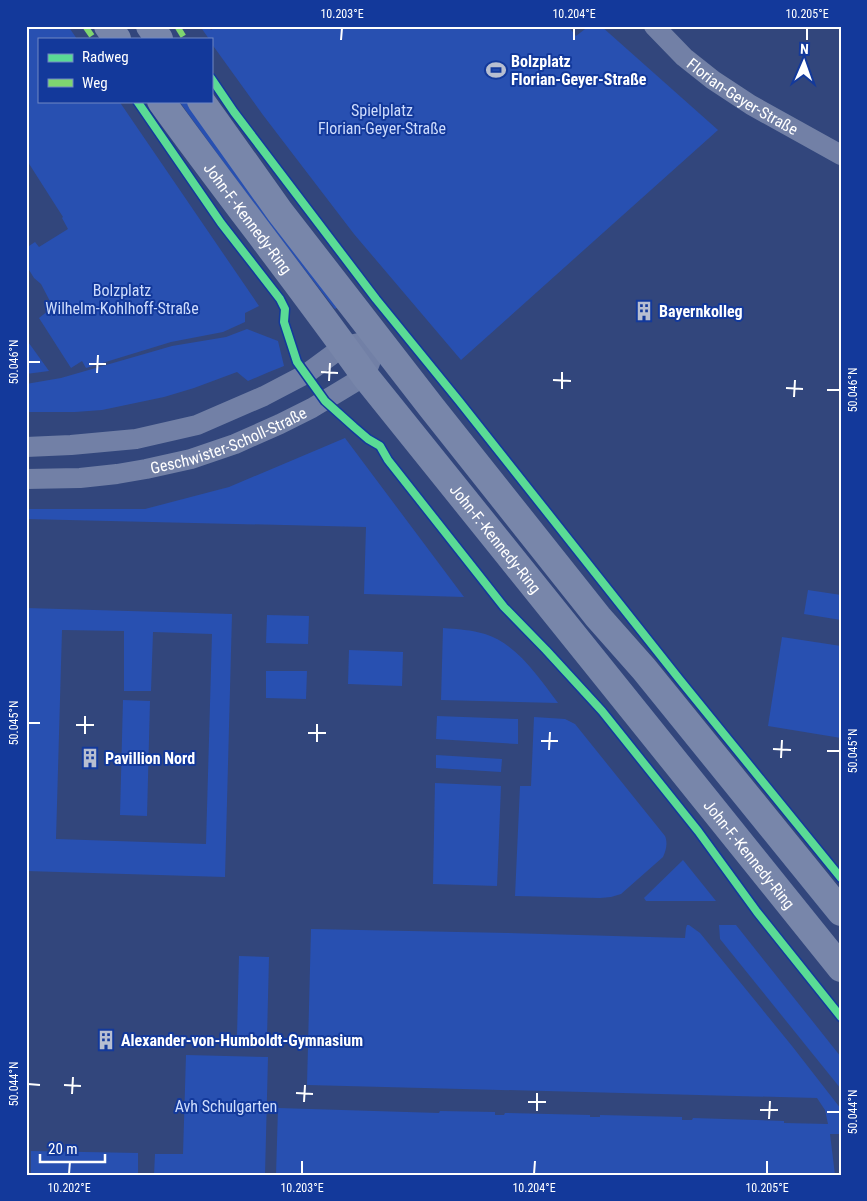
<svg xmlns="http://www.w3.org/2000/svg" width="867" height="1201" font-family="'Roboto Condensed',sans-serif">
  <rect width="100%" height="100%" fill="#32467c"/>
  <g fill="#2850b1" fill-rule="evenodd">
    <path d="M 26,26 L 68,26 L 77,39 L 39,39 L 39,101 L 119,101 L 259,306 L 245,313 L 245,322 L 223,332 L 171,342 L 86,368 L 82,361 L 71,368 L 39,318 L 53,307 L 41,284 L 34,278 L 26,265 L 26,248 L 35,242 L 39,247 L 68,229 L 62,218 L 63,217 L 26,159 Z"/>
    <path d="M 200,26 L 208,26 L 211,30 L 218,26 L 568,26 L 576,36 L 589,26 L 601,26 L 718,130 L 461,360 L 354,234 L 263,115 L 214,47 L 211,43 L 211,39 L 209,39 Z"/>
    <path d="M 179,101 L 188,101 L 341,305 L 335,309 C 282,241 230,172 179,101 Z"/>
    <path d="M 247,329 L 278,341 L 284,366 L 269,372 L 248,381 L 237,372 L 194,388 L 164,397 L 102,410 L 75,412 L 26,412 L 26,384 L 61,378 L 172,346 L 226,337 Z"/>
    <path d="M 26,339 L 49,371 L 26,374 Z"/>
    <path d="M 345,438 L 464,597 L 364,594 L 366,527 L 26,519 L 26,509 L 145,509 L 229,487 Z"/>
    <path d="M 808,590 L 841,595 L 841,620 L 804,614 Z"/>
    <path d="M 26,608 L 232,614 L 225,877 L 26,871 ZM 62,630 L 124,631 L 124,691 L 151,691 L 153,632 L 212,634 L 206,844 L 56,839 Z"/>
    <path d="M 267,615 L 309,616 L 308,644 L 266,643 Z"/>
    <path d="M 443,628 C 457,629 472,630 485,634 C 517,644 539,678 558,703 L 441,700 Z"/>
    <path d="M 782,637 L 841,646 L 841,738 L 768,726 Z"/>
    <path d="M 349,650 L 403,652 L 402,686 L 348,684 Z"/>
    <path d="M 266,671 L 307,671 L 306,699 L 266,698 Z"/>
    <path d="M 123,700 L 150,701 L 147,816 L 120,815 Z"/>
    <path d="M 437,716 L 518,719 L 518,744 L 436,739 Z"/>
    <path d="M 534,717 L 565,719 L 575,724 L 665,836 C 668,843 666,851 663,857 L 621,894 L 611,897 L 600,898 L 515,896 L 520,786 L 531,786 Z"/>
    <path d="M 436,755 L 502,759 L 501,772 L 436,768 Z"/>
    <path d="M 435,783 L 501,786 L 497,886 L 433,884 Z"/>
    <path d="M 683,860 L 716,901 L 646,901 L 644,898 Z"/>
    <path d="M 687,925 L 689,925 L 700,933 L 792,1046 L 841,1109 L 841,1134 L 830,1134 L 835,1175 L 276,1175 L 278,1108 L 439,1113 L 440,1111 L 495,1112 L 495,1115 L 504,1115 L 505,1113 L 590,1115 L 590,1117 L 600,1117 L 600,1115 L 682,1117 L 682,1120 L 692,1120 L 693,1118 L 784,1121 L 784,1123 L 828,1124 L 825,1110 L 817,1098 L 307,1085 L 311,929 L 508,933 L 685,938 L 686,928 Z"/>
    <path d="M 719,925 L 736,925 L 841,1057 L 841,1089 L 720,939 Z"/>
    <path d="M 239,956 L 269,957 L 267,1037 L 237,1036 Z"/>
    <path d="M 186,1055 L 268,1057 L 265,1175 L 154,1175 L 155,1154 L 183,1154 Z"/>
    <path d="M 31,1151 L 138,1153 L 138,1175 L 31,1175 Z"/>
  </g>
  <g fill="none" stroke-linecap="round" stroke-linejoin="round">
    <g stroke="#7280a6" stroke-width="20">
      <path id="s1" d="M 654,26 L 684,57 L 713,80 L 751,105 L 841,155"/>
      <path d="M 26,447 L 71,445 L 136,439 L 197,425 L 264,396 L 306,374 L 344,346 L 379,339"/>
      <path id="s2" d="M 26,479 L 80,478 L 117,474 L 146,469 L 191,459 L 235,444 L 280,424 L 312,408 L 365,376 L 379,339"/>
    </g>
    <g stroke="#7886aa" stroke-width="28">
      <path d="M 108,26 L 117,39"/>
      <path d="M 150,26 L 159,39"/>
      <path id="s3" d="M 161,101 C 228,194 299,283 365,376 L 841,968"/>
      <path d="M 201,101 L 280,212 L 432,408 L 598,617 L 644,669 L 841,912"/>
    </g>
    <g stroke="#7fd670" stroke-width="6" stroke-dasharray="12 6" stroke-linecap="butt">
      <path d="M 85,26 L 94,39"/>
      <path d="M 177,26 L 185,39"/>
    </g>
    <defs>
      <g id="cycleway">
        <path d="M 211,78 L 234,112 L 376,299 L 459,401 L 680,680 L 841,878"/>
        <path d="M 137,101 L 221,223 L 280,299 L 285,309 L 284,322 L 297,362 L 325,401 L 354,427 L 368,439 L 380,446 L 388,460 L 504,607 L 546,650 L 602,711 L 698,831 L 757,912 L 841,1017"/>
      </g>
    </defs>
    <use href="#cycleway" stroke="#13399b" stroke-width="11"/>
    <use href="#cycleway" stroke="#5adb95" stroke-width="8"/>
  </g>
  <path fill="none" stroke="#fff" stroke-width="2" d="M 341,40 L 342,28M 574,40 L 574,28M 807,40 L 807,28M 28,362 L 40,362M 89,364 L 106,364M 321,372 L 338,373M 97,373 L 98,355M 553,380 L 571,381M 329,381 L 330,363M 786,388 L 803,389M 562,389 L 562,372M 827,390 L 840,390M 794,397 L 795,380M 28,723 L 40,723M 76,725 L 94,725M 308,733 L 326,733M 85,734 L 85,716M 541,741 L 558,741M 317,742 L 317,724M 773,749 L 791,750M 549,750 L 550,732M 827,751 L 840,751M 781,758 L 782,740M 28,1084 L 40,1085M 64,1085 L 81,1086M 296,1093 L 313,1094M 72,1094 L 73,1077M 304,1102 L 305,1085M 528,1102 L 546,1102M 760,1110 L 778,1110M 537,1111 L 537,1093M 827,1112 L 840,1112M 769,1119 L 770,1101M 69,1174 L 70,1161M 302,1174 L 302,1161M 534,1174 L 535,1161M 767,1174 L 767,1161"/>
  <defs>
    <symbol id="stadium-bare" viewBox="-9 -9 18 18"><path d="M0-5a6.5 5 0 1 0 0 10a6.5 5 0 1 0 0-10ZM-3.5-1.8h7v3.6h-7Z" fill="#b7bed1" stroke="#13399b" stroke-width="2.5" paint-order="stroke"/></symbol>
    <symbol id="building-bare" viewBox="-9 -9 18 18"><path d="M-4-6H4V6H1V3H-1V6H-4ZM-2.5-4.3h1.7v1.8h-1.7ZM.8-4.3h1.7v1.8H.8ZM-2.5-1h1.7V.8h-1.7ZM.8-1h1.7V.8H.8Z" fill="#b7bed1" stroke="#13399b" stroke-width="2.5" paint-order="stroke"/></symbol>
  </defs>
  <g fill-rule="evenodd">
    <use href="#stadium-bare" x="482" y="56" width="28" height="28"/>
    <use href="#building-bare" x="630" y="297" width="28" height="28"/>
    <use href="#building-bare" x="76" y="744" width="28" height="28"/>
    <use href="#building-bare" x="92" y="1026" width="28" height="28"/>
  </g>
  <g text-anchor="middle" stroke-width="4" stroke-linejoin="round" paint-order="stroke">
    <g font-size="16" font-weight="bold" fill="#fff" stroke="#13399b" text-anchor="start">
      <text x="511" y="67">Bolzplatz<tspan x="511" dy="18">Florian-Geyer-Straße</tspan></text>
      <text x="659" y="317">Bayernkolleg</text>
      <text x="105" y="764">Pavillion Nord</text>
      <text x="121" y="1046">Alexander-von-Humboldt-Gymnasium</text>
    </g>
    <g font-size="16" fill="#fff" stroke="#13399b">
      <text dy="6" stroke="none"><textPath href="#s1" startOffset="114">Florian-Geyer-Straße</textPath></text>
      <text dy="6" stroke="none"><textPath href="#s3" startOffset="146">John-F.-Kennedy-Ring</textPath></text>
      <text dy="6" stroke="none"><textPath href="#s2" startOffset="208">Geschwister-Scholl-Straße</textPath></text>
      <text dy="6" stroke="none"><textPath href="#s3" startOffset="551">John-F.-Kennedy-Ring</textPath></text>
      <text dy="6" stroke="none"><textPath href="#s3" startOffset="956">John-F.-Kennedy-Ring</textPath></text>
    </g>
    <g font-size="16" fill="#cfddfd" stroke="#13399b">
      <text x="382" y="116">Spielplatz<tspan x="382" dy="18">Florian-Geyer-Straße</tspan></text>
      <text x="122" y="296">Bolzplatz<tspan x="122" dy="18">Wilhelm-Kohlhoff-Straße</tspan></text>
      <text x="226" y="1112">Avh Schulgarten</text>
    </g>
  </g>
  <rect width="867" height="1201" fill="none" stroke="#13399b" stroke-width="55"/>
  <rect x="38" y="38" width="175" height="65" fill="#13399b" stroke="#7188c3"/>
  <rect x="48" y="54" width="25" height="8" fill="#5adb95" stroke="#7188c3"/>
  <text x="82" y="62" font-size="15" fill="#ffffff">Radweg</text>
  <rect x="48" y="79" width="25" height="8" fill="#7fd670" stroke="#7188c3"/>
  <text x="82" y="88" font-size="15" fill="#ffffff">Weg</text>
  <g transform="translate(804 62) rotate(2)" stroke="#13399b" stroke-width="4" paint-order="stroke">
  <path d="M0-4L9 19L0 12L-9 19Z" fill="#ffffff"/>
  <text y="-8" font-size="14" font-weight="bold" text-anchor="middle" fill="#ffffff">N</text>
  </g>
  <path d="M40 1154v8h65v-8" fill="none" stroke="#ffffff" stroke-width="2.5"/>
  <text x="48" y="1154" font-size="15" fill="#ffffff" stroke="#13399b" stroke-width="4" paint-order="stroke">20 m</text>
  <rect x="28" y="28" width="812" height="1146" fill="none" stroke="#fff" stroke-width="2"/>
  <g font-size="12" text-anchor="middle" fill="#fff">
    <text x="342" y="18">10.203°E</text>
    <text x="574" y="18">10.204°E</text>
    <text x="807" y="18">10.205°E</text>
    <text transform="translate(14 362) rotate(-90)" y="4">50.046°N</text>
    <text transform="translate(853 390) rotate(-90)" y="4">50.046°N</text>
    <text transform="translate(14 723) rotate(-90)" y="4">50.045°N</text>
    <text transform="translate(853 751) rotate(-90)" y="4">50.045°N</text>
    <text transform="translate(14 1084) rotate(-90)" y="4">50.044°N</text>
    <text transform="translate(853 1112) rotate(-90)" y="4">50.044°N</text>
    <text x="69" y="1192">10.202°E</text>
    <text x="302" y="1192">10.203°E</text>
    <text x="534" y="1192">10.204°E</text>
    <text x="767" y="1192">10.205°E</text>
  </g>
</svg>
